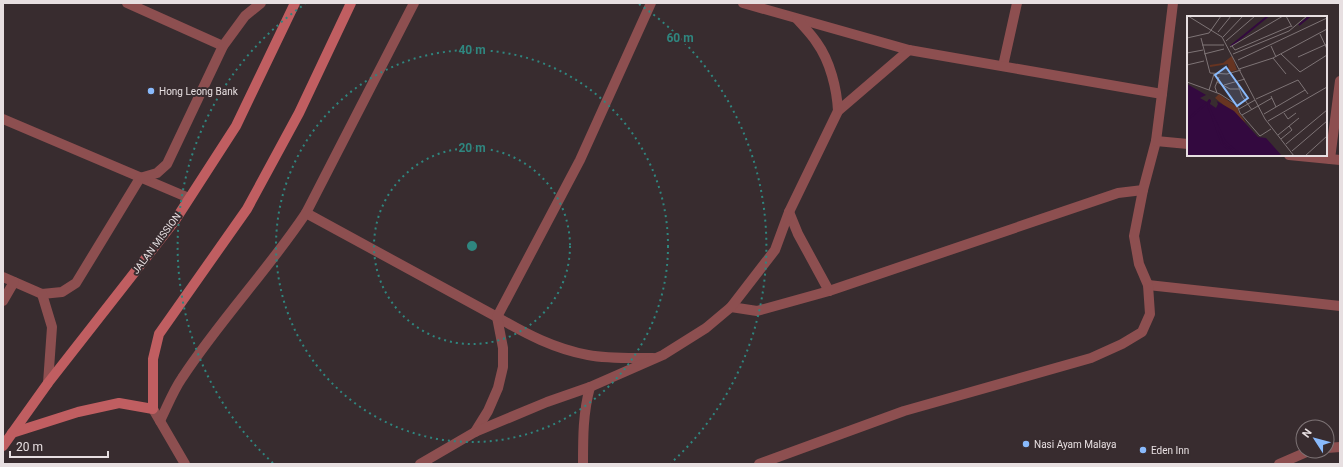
<svg xmlns="http://www.w3.org/2000/svg" width="1343" height="467" font-family="Roboto,sans-serif">
  <rect width="100%" height="100%" fill="#382c2f"/>
  <g fill="none" stroke-linecap="round" stroke-linejoin="round">
    <g stroke="#8d4f50" stroke-width="10">
      <path d="M 127,3 L 223,46"/>
      <path d="M 1003,66 L 1017,3"/>
      <path d="M 1162,94 L 1173,3"/>
      <path d="M 3,119 L 189,198"/>
      <path d="M 789,212 L 798,234 L 829,291"/>
      <path d="M 306,213 L 497,317"/>
      <path d="M 3,277 L 42,294 L 62,292 L 76,283 L 140,178 L 157,173 L 167,164 L 223,46 L 245,16 L 261,3"/>
      <path d="M 1148,285 L 1340,306"/>
      <path d="M 42,294 L 52,327 L 48,383"/>
      <path d="M 3,301 L 14,282"/>
      <path d="M 731,307 L 757,311 L 829,291 L 1118,193 L 1143,190"/>
      <path d="M 160,421 C 167,407 173,391 182,378 C 220,320 268,270 306,213 L 414,3"/>
      <path d="M 583,464 C 583,437 583,413 590,387"/>
      <path d="M 759,464 L 904,411 L 1091,358 L 1122,344 L 1142,332 L 1150,314 L 1148,285 L 1139,264 L 1134,236 L 1143,190 L 1156,141"/>
    </g>
    <g stroke="#8d4f50" stroke-width="10">
      <path d="M 743,3 L 909,50 L 1162,94 L 1156,141 L 1188,144"/>
      <path d="M 797,19 C 804,27 812,35 817,43 C 830,61 837,89 838,111"/>
      <path d="M 1289,155 L 1340,160"/>
      <path d="M 1330,159 L 1340,81"/>
      <path d="M 497,317 C 526,334 555,349 588,355 C 609,359 631,358 653,358"/>
      <path d="M 153,409 L 185,464"/>
      <path d="M 475,432 L 488,411 L 498,388 L 503,367 L 503,348 L 497,317 L 580,160 L 651,3"/>
      <path d="M 1327,448 L 1340,447"/>
      <path d="M 420,464 L 475,432 L 547,402 L 590,387 L 663,355 L 706,328 L 731,307 L 775,250 L 789,212 L 838,111 L 909,50"/>
      <path d="M 1279,464 L 1309,451"/>
    </g>
    <g stroke="#c05e61" stroke-width="10">
      <path d="M 12,433 L 78,412 L 119,403 L 153,409 L 153,359 L 159,334 L 247,209 L 299,113 L 351,3"/>
      <path d="M 3,446 L 48,383 L 174,222 L 236,126 L 295,3"/>
    </g>
  </g>
  <g fill="none" stroke="#2f867f" stroke-width="2" stroke-dasharray="2 4">
    <circle cx="472" cy="246" r="98"/>
    <circle cx="472" cy="246" r="196"/>
    <path d="M273 463A294 294 0 0 1 305 4M639 4A294 294 0 0 1 671 463"/>
  </g>
  <g fill="#89bafc" stroke="#382c2f" stroke-width="1.5">
    <circle cx="151" cy="91" r="4"/>
    <circle cx="1026" cy="444" r="4"/>
    <circle cx="1143" cy="450" r="4"/>
  </g>
  <g text-anchor="middle" stroke-width="4" stroke-linejoin="round" paint-order="stroke">
    <g font-size="10" fill="#e7dfe1" stroke="#382c2f" text-anchor="start">
      <text x="159" y="95">Hong Leong Bank</text>
      <text x="1034" y="448">Nasi Ayam Malaya</text>
      <text x="1151" y="454">Eden Inn</text>
    </g>
    <g font-size="10" fill="#e7dfe1" stroke="#382c2f">
      <text transform="translate(156 243) rotate(-53)" y="4">JALAN MISSION</text>
    </g>
  </g>
  <g transform="translate(1187 16)">
    <rect width="140" height="140" fill="#382c2f"/>
    <path d="M 45,40 L 50,54 L 42,56 L 41,48 L 23,51 L 23,49 L 36,47 ZM 32,78 L 51,92 L 51,95 L 59,107 L 28,82 Z" fill="#673421"/>
    <path d="M 0,68 L 47,95 L 71,121 L 79,122 L 95,140 L 0,140 Z" fill="#33093f"/>
    <path d="M 21,78 L 29,83 L 31,88 L 29,92 L 23,88 L 24,84 L 22,83 L 20,86 L 13,82 Z" fill="#382c2f"/>
    <path fill="none" stroke="#33093f" stroke-width="2" d="M 112,9 L 123,0M 44,30 L 81,0M 23,84 L 21,90 L 38,126 L 55,140M 21,88 L 35,128 L 50,140M 0,104 L 21,86"/>
    <path fill="none" stroke="#7e7476" stroke-width="1" d="M 1,0 L 35,21 L 78,103 L 107,140M 99,0 L 105,11M 31,16 L 44,0M 133,18 L 140,33M 36,21 L 56,0M 0,22 L 22,17 L 34,0M 14,22 L 23,57 L 40,58 L 54,54M 39,25 L 68,0M 15,29 L 37,29M 45,30 L 48,34 L 104,10M 84,30 L 89,41M 43,31 L 96,0M 0,37 L 16,34M 17,38 L 37,33M 46,38 L 102,15 L 120,0M 94,38 L 113,56M 111,41 L 140,28M 86,42 L 99,58M 51,44 L 140,2M 0,49 L 17,45M 52,53 L 86,42 L 140,13M 113,56 L 140,39M 111,64 L 121,78M 0,66 L 33,78 L 50,89 L 53,97 L 73,120 L 84,113M 30,66 L 43,73 L 53,73M 50,66 L 55,80 L 65,94M 37,69 L 58,63M 22,74 L 27,58M 30,77 L 28,71 L 32,61M 84,80 L 89,91M 69,83 L 111,64M 52,93 L 68,84M 97,97 L 101,103 L 109,97M 77,98 L 118,74M 55,99 L 85,82M 81,105 L 140,71M 91,119 L 112,102M 94,123 L 105,114 L 102,110M 99,128 L 140,94M 105,135 L 140,105M 118,140 L 140,120"/>
    <path fill="#89bafc" fill-opacity="0.15" stroke="#89bafc" stroke-width="2" d="M 39,51 L 61,82 L 50,90 L 28,59 Z"/>
    <rect width="140" height="140" fill="none" stroke="#e7dfe1" stroke-width="2"/>
  </g>
  <circle cx="472" cy="246" r="6" fill="#2f867f" stroke="#382c2f" stroke-width="2"/>
  <g font-size="12" text-anchor="middle" font-weight="bold" fill="#2f867f" stroke="#382c2f" stroke-width="4" stroke-linejoin="round" paint-order="stroke">
    <text x="680" y="42">60 m</text>
    <text x="472" y="54">40 m</text>
    <text x="472" y="152">20 m</text>
  </g>
  <rect width="1343" height="467" fill="none" stroke="#e7dfe1" stroke-width="8"/>
  <g transform="translate(1315 439) rotate(306)"><circle r="19" fill="#382c2f" stroke="#7e7476"/>
  <path d="M0-3L7 15L0 10L-7 15Z" fill="#89bafc"/>
  <text y="-6" font-size="11" font-weight="bold" text-anchor="middle" fill="#e7dfe1">N</text>
  </g>
  <path d="M10 451v6h98v-6" fill="none" stroke="#e7dfe1" stroke-width="2"/>
  <text x="16" y="451" font-size="12" fill="#e7dfe1" stroke="#382c2f" stroke-width="3" paint-order="stroke">20 m</text>
</svg>
